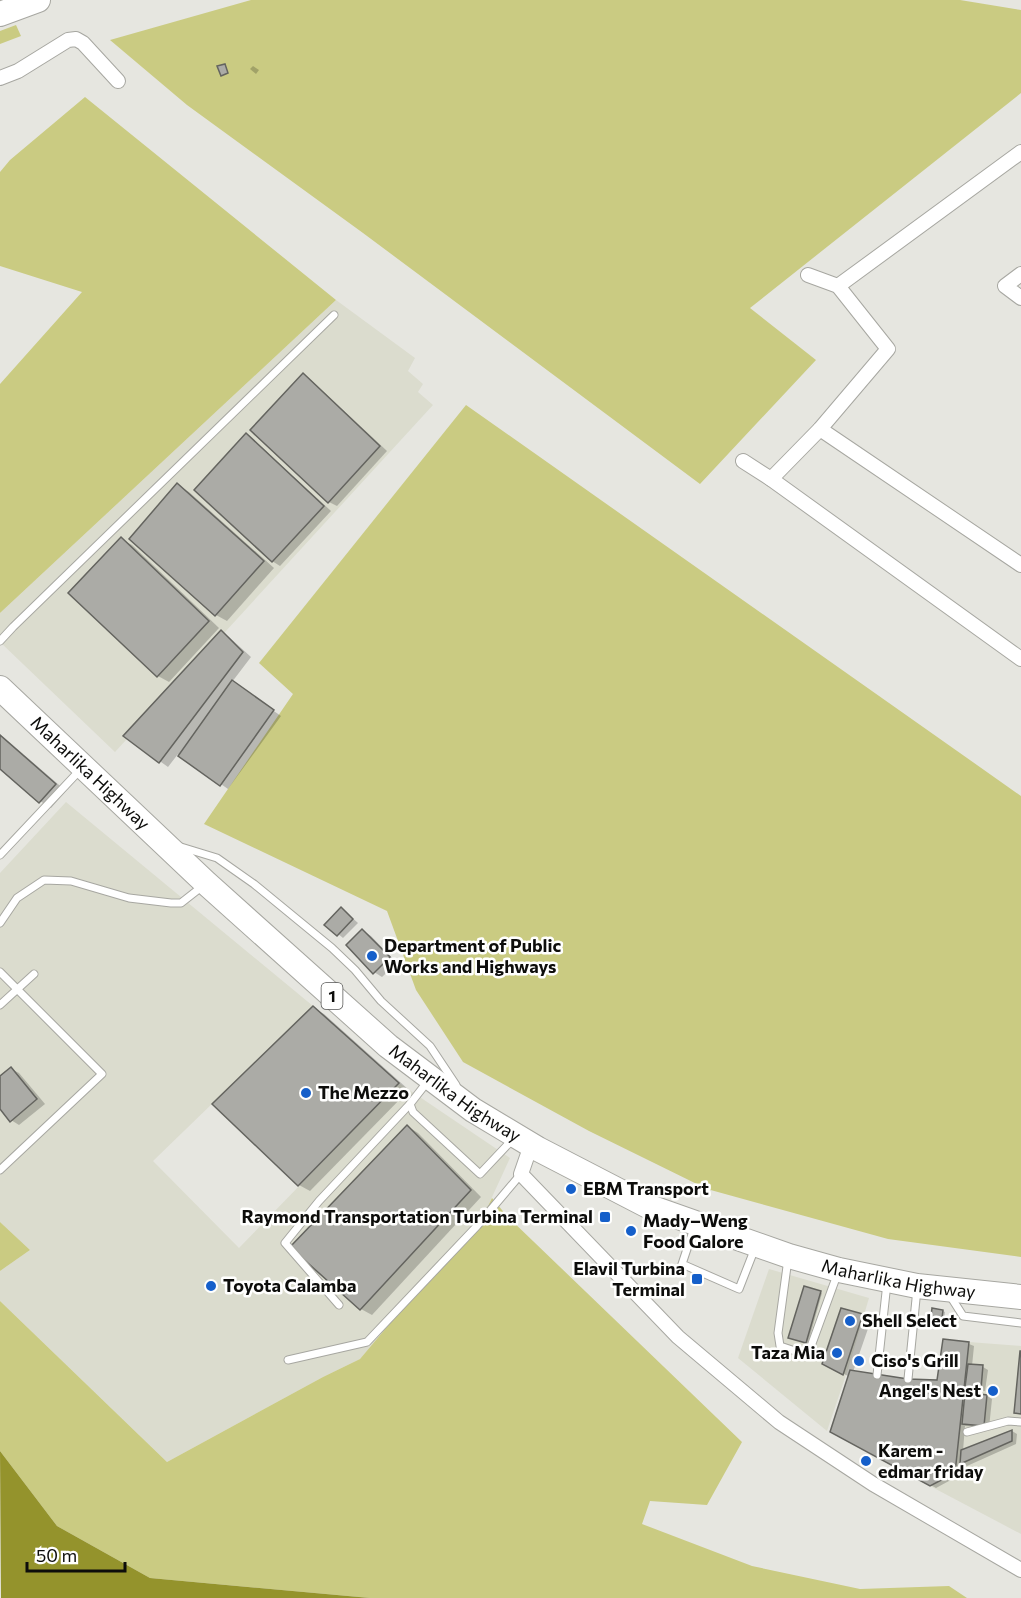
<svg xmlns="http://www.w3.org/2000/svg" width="1021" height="1598" font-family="Commissioner,sans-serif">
  <rect width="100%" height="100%" fill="#e6e6e0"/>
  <g fill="#dbdcce">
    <path d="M 336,300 L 415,358 L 408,371 L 423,384 L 418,392 L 433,405 L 115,752 L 0,642 L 0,613 Z"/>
    <path d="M 66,802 L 313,1006 L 153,1161 L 239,1248 L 399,1083 L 510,1158 L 487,1208 L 360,1359 L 323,1377 L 167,1462 L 0,1301 L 0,1271 L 30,1250 L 0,1222 L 0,873 Z"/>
    <path d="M 769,1269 L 869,1298 L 848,1369 L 827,1431 L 738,1358 Z"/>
    <path d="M 969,1342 L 1021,1346 L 1021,1534 L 930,1486 L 955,1473 Z"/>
  </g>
  <g fill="#cacb82">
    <path d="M 251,0 L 960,0 L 1021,10 L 1021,93 L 750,308 L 816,360 L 700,484 L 363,233 L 187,105 L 110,40 Z"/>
    <path d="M 16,25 L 21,36 L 0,44 L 0,31 Z"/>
    <path d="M 85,97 L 336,300 L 0,613 L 0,384 L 82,292 L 0,266 L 0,172 L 10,160 Z"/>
    <path d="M 466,405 L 1021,796 L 1021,1257 L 888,1239 L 707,1189 L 589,1131 L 463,1062 L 416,990 L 387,911 L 204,824 L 293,694 L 259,663 Z"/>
    <path d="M 492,1198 L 507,1216 L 742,1442 L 707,1505 L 650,1501 L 642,1524 L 752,1566 L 860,1589 L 949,1586 L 967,1598 L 370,1598 L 150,1578 L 57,1526 L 0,1451 L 0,1301 L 167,1462 L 323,1377 L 360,1359 L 487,1208 Z"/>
    <path d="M 0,1222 L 30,1250 L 0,1271 Z"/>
  </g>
  <path fill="#94932c" d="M 0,1451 L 57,1526 L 150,1578 L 370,1598 L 1,1598 Z"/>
  <g fill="#0003">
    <path d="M 253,66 L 259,70 L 256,74 L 250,69 Z"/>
    <path d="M 303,375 L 311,380 L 387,451 L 337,506 L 329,502 Z"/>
    <path d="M 246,435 L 254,440 L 331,511 L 280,566 L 272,561 Z"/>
    <path d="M 178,485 L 189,492 L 274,568 L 227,621 L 216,615 L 131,539 Z"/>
    <path d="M 121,539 L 132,545 L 219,628 L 169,682 L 158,676 Z"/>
    <path d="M 221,632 L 229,637 L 251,657 L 232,682 L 281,716 L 228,789 L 178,754 L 168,767 L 125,736 Z"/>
    <path d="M 0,734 L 66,791 L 51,808 L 40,801 L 0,767 Z"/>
    <path d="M 341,908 L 358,923 L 343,938 L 326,924 Z"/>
    <path d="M 363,931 L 371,936 L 397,963 L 382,977 L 374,972 Z"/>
    <path d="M 313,1008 L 324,1014 L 409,1090 L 310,1191 L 299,1185 L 214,1104 Z"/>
    <path d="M 11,1069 L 19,1073 L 45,1104 L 19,1125 L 11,1120 L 0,1107 L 0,1078 Z"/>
    <path d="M 407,1126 L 418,1133 L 481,1197 L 372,1315 L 361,1309 L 292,1247 Z"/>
    <path d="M 820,1292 L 822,1293 L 808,1343 L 792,1338 Z"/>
    <path d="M 842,1310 L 863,1316 L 871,1320 L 853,1372 L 907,1380 L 939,1382 L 945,1341 L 969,1344 L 974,1346 L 972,1366 L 983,1367 L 988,1370 L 985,1391 L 969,1389 L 969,1394 L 987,1396 L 992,1399 L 989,1428 L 965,1426 L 963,1451 L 1012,1431 L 1017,1434 L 1016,1444 L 967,1466 L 961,1462 L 960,1475 L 936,1488 L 832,1431 L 850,1377 L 832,1368 Z"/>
    <path d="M 943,1311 L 945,1312 L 943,1327 L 932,1324 Z"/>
  </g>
  <g fill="#ababa6" stroke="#64645f" stroke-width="1.5">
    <path d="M 225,64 L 228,73 L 221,76 L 217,66 Z"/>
    <path d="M 303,373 L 380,446 L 328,503 L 250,430 Z"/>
    <path d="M 246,433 L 324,506 L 272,562 L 194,490 Z"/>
    <path d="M 177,483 L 264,561 L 215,616 L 129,539 Z"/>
    <path d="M 121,537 L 209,621 L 157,677 L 68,593 Z"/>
    <path d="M 221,630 L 243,652 L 159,763 L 123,736 Z"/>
    <path d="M 232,680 L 274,710 L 220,786 L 178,756 Z"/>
    <path d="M 0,735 L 56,784 L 39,803 L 0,769 Z"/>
    <path d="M 341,907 L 353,919 L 337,936 L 324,925 Z"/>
    <path d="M 362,929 L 390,957 L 373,974 L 346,945 Z"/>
    <path d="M 313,1006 L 399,1083 L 298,1186 L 212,1104 Z"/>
    <path d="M 11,1067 L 37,1099 L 10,1122 L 0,1109 L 0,1076 Z"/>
    <path d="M 407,1125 L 471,1190 L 360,1310 L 290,1247 Z"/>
    <path d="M 804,1286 L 821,1291 L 806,1343 L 788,1338 Z"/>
    <path d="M 841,1308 L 863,1314 L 843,1375 L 822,1364 Z"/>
    <path d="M 932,1308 L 943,1310 L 941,1326 L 930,1325 Z"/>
    <path d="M 943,1339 L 969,1342 L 955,1473 L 930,1486 L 830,1432 L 850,1370 L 908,1379 L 937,1380 Z"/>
    <path d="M 1020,1351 L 1021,1351 L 1021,1414 L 1014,1413 Z"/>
    <path d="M 968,1364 L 983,1365 L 981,1389 L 965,1387 Z"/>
    <path d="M 965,1392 L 987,1395 L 984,1426 L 962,1424 Z"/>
    <path d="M 1012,1430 L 1012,1441 L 960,1464 L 961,1450 Z"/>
  </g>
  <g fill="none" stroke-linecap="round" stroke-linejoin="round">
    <defs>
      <g id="lane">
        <path d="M 0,641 L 13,627 L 334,315"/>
        <path d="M 181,847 L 217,858 L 254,884 L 332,948 L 355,970 L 381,1001 L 430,1046 L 456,1085"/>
        <path d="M 0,855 L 81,769"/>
        <path d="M 0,923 L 17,898 L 44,880 L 71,881 L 129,898 L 171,903 L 181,903 L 204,885"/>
        <path d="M 0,972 L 102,1074 L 0,1170"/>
        <path d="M 0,1005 L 34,974"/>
        <path d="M 428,1081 L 410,1104 L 413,1112 L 480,1174 L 513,1139"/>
        <path d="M 694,1228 L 682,1264 L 739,1289 L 755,1248"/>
        <path d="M 788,1259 L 778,1333 L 780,1346 L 801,1353 L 810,1349 L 837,1275"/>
        <path d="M 949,1294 L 963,1316 L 1021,1323"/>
        <path d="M 339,1305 L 285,1243 L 319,1201 L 410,1104"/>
        <path d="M 288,1360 L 367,1342 L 477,1226 L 521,1174"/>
        <path d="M 877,1375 L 887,1283"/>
        <path d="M 908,1379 L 917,1289"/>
        <path d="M 967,1432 L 1008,1421 L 1021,1422"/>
      </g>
      <g id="street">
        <path d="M 0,78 L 18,71 L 68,40 L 76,39 L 83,43 L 118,81"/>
        <path d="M 1021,274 L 1005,286 L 1021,298"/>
        <path d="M 838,286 L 1021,152"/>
        <path d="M 820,429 L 1021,565"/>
        <path d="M 743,461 L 771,479 L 1021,659"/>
        <path d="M 771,479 L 820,429 L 888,349 L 838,286 L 808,275"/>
        <path d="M 531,1145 L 521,1174 L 678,1337 L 779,1422 L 873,1484 L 1021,1570"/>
      </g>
      <g id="highway">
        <path d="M 0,14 L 38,0"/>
        <path id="s1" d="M 0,688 L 206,883 L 388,1046 L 473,1110 L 538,1149 L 650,1207 L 789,1256 L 839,1270 L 917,1286 L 1021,1297"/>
      </g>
    </defs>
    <use href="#lane" stroke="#a7a7a1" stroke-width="9"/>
    <use href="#street" stroke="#a7a7a1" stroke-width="16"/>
    <use href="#highway" stroke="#a7a7a1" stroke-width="26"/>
    <use href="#lane" stroke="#fff" stroke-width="7"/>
    <use href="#street" stroke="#fff" stroke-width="14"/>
    <use href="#highway" stroke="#fff" stroke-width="24"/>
  </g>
  <g fill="#155fca" stroke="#fffffe" stroke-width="2">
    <circle cx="372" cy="956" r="6"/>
    <circle cx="306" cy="1093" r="6"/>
    <circle cx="571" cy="1189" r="6"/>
    <rect x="599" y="1211" width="12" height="12" rx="3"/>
    <circle cx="631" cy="1231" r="6"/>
    <rect x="691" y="1273" width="12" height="12" rx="3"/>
    <circle cx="211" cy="1286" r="6"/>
    <circle cx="850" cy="1321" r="6"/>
    <circle cx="837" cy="1353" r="6"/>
    <circle cx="859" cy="1361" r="6"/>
    <circle cx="993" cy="1391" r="6"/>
    <circle cx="866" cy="1461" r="6"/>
  </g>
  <g text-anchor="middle" stroke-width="5" stroke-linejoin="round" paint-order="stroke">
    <rect fill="#fffffe" stroke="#565654" stroke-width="1.5" x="321.5" y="983" width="21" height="26" rx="4.5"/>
    <g font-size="16" font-weight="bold" fill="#0d0d0b">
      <text x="332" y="1002">1</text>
    </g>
    <g font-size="18" fill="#0d0d0b" stroke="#fffffe">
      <text dy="6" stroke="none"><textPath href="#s1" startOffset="124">Maharlika Highway</textPath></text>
      <text dy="6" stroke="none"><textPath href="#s1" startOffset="610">Maharlika Highway</textPath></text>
      <text dy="6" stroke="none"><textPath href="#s1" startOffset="1096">Maharlika Highway</textPath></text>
    </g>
    <g font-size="18" font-weight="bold" fill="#0d0d0b" stroke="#fffffe" text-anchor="start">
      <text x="384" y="952">Department of Public<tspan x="384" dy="21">Works and Highways</tspan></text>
      <text x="318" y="1099">The Mezzo</text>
      <text x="583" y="1195">EBM Transport</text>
      <text x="593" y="1223" text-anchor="end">Raymond Transportation Turbina Terminal</text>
      <text x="643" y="1227">Mady–Weng<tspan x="643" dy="21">Food Galore</tspan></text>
      <text x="685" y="1275" text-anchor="end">Elavil Turbina<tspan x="685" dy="21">Terminal</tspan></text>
      <text x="223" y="1292">Toyota Calamba</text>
      <text x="862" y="1327">Shell Select</text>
      <text x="825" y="1359" text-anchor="end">Taza Mia</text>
      <text x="871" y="1367">Ciso's Grill</text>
      <text x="981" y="1397" text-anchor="end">Angel's Nest</text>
      <text x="878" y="1457">Karem -<tspan x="878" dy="21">edmar friday</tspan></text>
    </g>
  </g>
  <path d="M27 1562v9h98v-9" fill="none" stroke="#0d0d0b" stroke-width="3"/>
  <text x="36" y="1562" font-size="18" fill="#0d0d0b" stroke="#fffffe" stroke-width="4.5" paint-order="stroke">50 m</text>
</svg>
